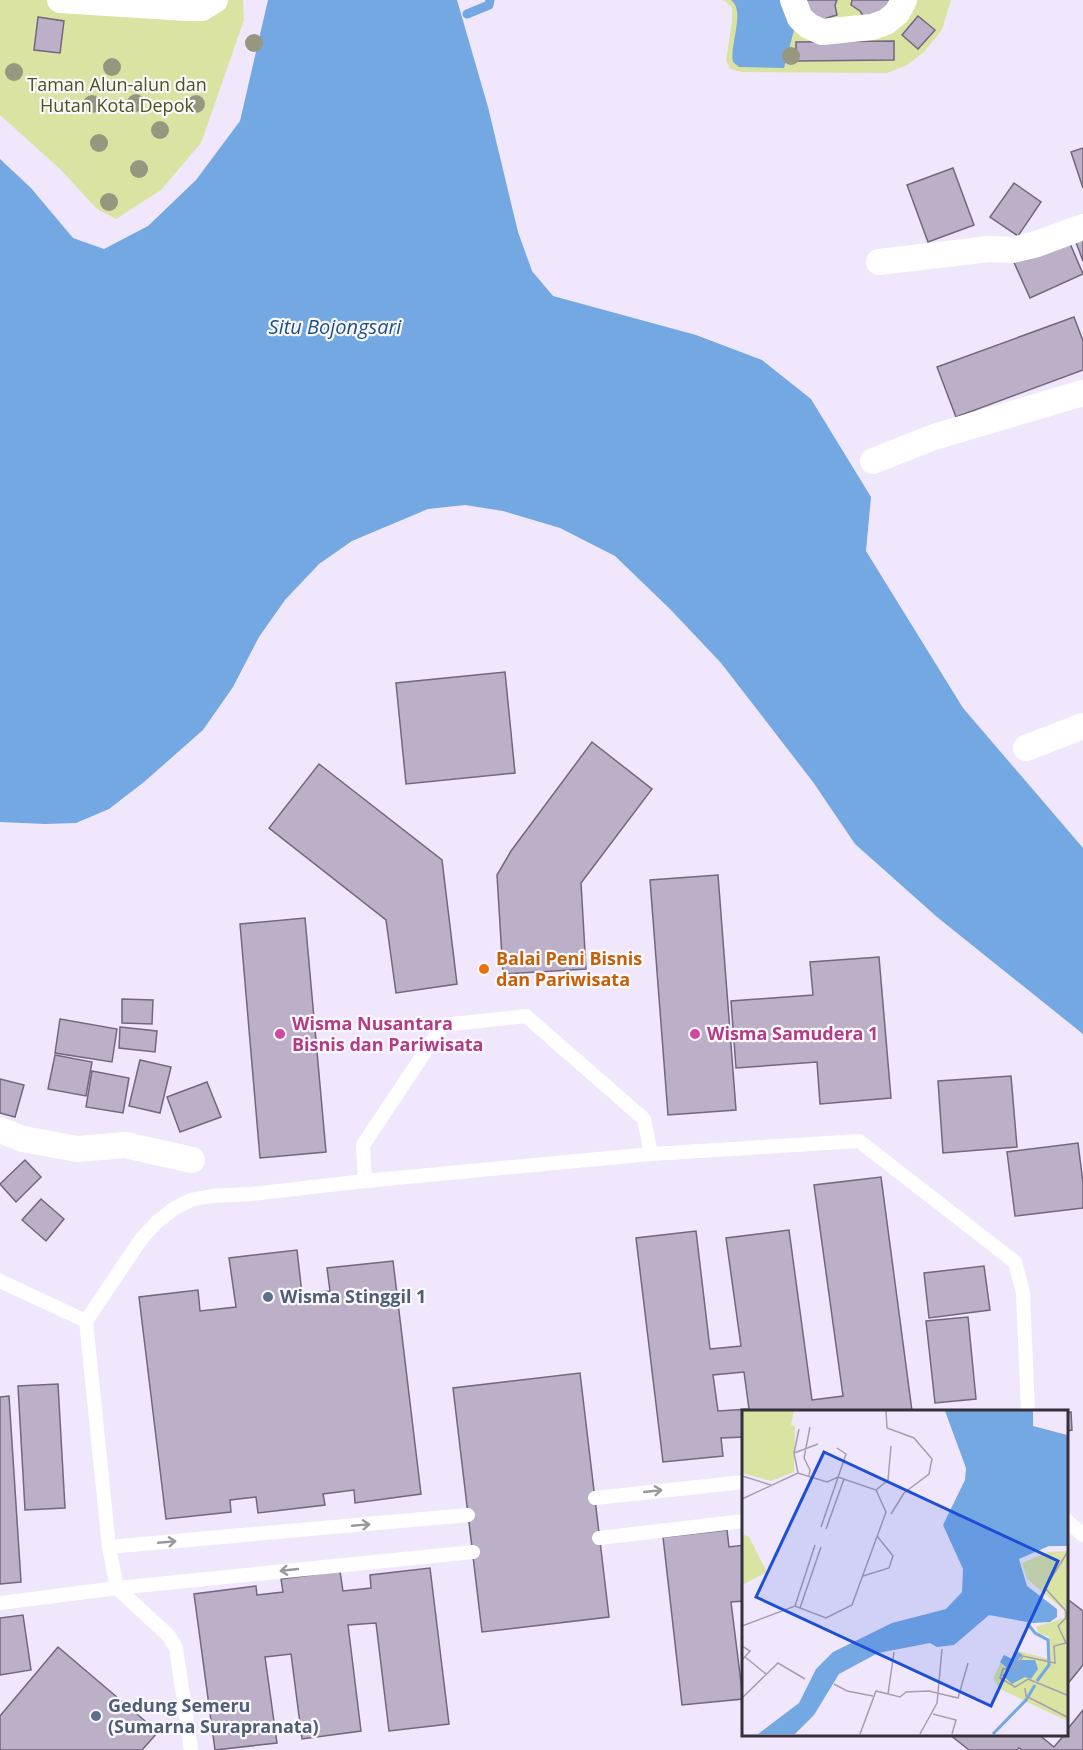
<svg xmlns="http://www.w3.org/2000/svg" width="1083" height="1750" font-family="'Open Sans',sans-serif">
  <rect width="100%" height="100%" fill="#f1e7fc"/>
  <g fill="#dae3a2">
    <path d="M 0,0 L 243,0 L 244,20 L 201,143 L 161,190 L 116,219 L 97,209 L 60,169 L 0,115 Z"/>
    <path d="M 721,0 L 951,0 L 942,30 L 924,52 L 907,65 L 887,73 L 742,72 L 730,69 L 726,60 L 732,22 L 732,8 L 725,1 Z"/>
  </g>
  <g fill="#74a8e3">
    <path d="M 268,0 L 457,0 L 488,107 L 518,232 L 532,271 L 553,296 L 696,335 L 762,360 L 811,399 L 871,497 L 866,551 L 963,708 L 1083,848 L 1083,1034 L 937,917 L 855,844 L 813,782 L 721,663 L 670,609 L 615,556 L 560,528 L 503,511 L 465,505 L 428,509 L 352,541 L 319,564 L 285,600 L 259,637 L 233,687 L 203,730 L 144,782 L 109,809 L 76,823 L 45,824 L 0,822 L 0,159 L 31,188 L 73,238 L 104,249 L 148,226 L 196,180 L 240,121 Z"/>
    <path d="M 731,0 L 802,0 L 784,68 L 739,67 L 733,62 C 729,45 746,11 731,0 Z"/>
  </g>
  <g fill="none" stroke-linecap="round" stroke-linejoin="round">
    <path stroke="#74a8e3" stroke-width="9" d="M 467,14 L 489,5 L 490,0"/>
  </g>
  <g fill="#bcb0c9" stroke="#72677e" stroke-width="1.5" fill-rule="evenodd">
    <path d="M 804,0 L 837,0 L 835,5 L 837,15 L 827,18 L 818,24 Z"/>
    <path d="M 852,0 L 897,0 L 899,4 L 865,19 L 860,11 L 851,5 Z"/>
    <path d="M 918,16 L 935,30 L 918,49 L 902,35 Z"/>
    <path d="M 38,17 L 64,21 L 60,53 L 34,50 Z"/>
    <path d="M 894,41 L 894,60 L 796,61 L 796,42 Z"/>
    <path d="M 1083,148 L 1083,188 L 1071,152 Z"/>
    <path d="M 953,168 L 974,225 L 928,242 L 907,185 Z"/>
    <path d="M 1014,183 L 1041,202 L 1018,236 L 990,217 Z"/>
    <path d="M 1083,227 L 1083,261 L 1072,232 Z"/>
    <path d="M 1066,234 L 1083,274 L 1030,298 L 1012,258 Z"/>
    <path d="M 1074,317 L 1083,341 L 1083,370 L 956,417 L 937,367 Z"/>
    <path d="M 505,672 L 515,773 L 406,784 L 396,683 Z"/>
    <path d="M 592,742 L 652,789 L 581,883 L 586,969 L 503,974 L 497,875 L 511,851 Z"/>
    <path d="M 319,764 L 442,860 L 457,984 L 396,993 L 386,920 L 269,828 Z"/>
    <path d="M 718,875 L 736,1110 L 668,1115 L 650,880 Z"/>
    <path d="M 305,918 L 326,1152 L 260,1158 L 240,924 Z"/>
    <path d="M 879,957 L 891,1098 L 820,1104 L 817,1062 L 736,1068 L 731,1001 L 813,995 L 810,962 Z"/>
    <path d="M 122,999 L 153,1000 L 152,1024 L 122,1023 Z"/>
    <path d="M 60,1019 L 117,1029 L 112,1062 L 55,1053 Z"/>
    <path d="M 120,1027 L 157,1031 L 155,1052 L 119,1048 Z"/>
    <path d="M 55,1055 L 92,1062 L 86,1096 L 48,1089 Z"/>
    <path d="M 140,1060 L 171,1067 L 160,1113 L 129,1106 Z"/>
    <path d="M 92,1071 L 129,1078 L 123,1113 L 86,1107 Z"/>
    <path d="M 1011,1076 L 1017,1147 L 943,1153 L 938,1081 Z"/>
    <path d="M 0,1079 L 24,1085 L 15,1117 L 0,1113 Z"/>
    <path d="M 207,1082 L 221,1117 L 180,1132 L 167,1097 Z"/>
    <path d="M 1078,1143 L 1083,1183 L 1083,1208 L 1015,1216 L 1007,1152 Z"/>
    <path d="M 25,1160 L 41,1177 L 16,1202 L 0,1184 Z"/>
    <path d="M 881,1177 L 912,1411 L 744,1411 L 744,1437 L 721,1438 L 723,1456 L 663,1462 L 636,1238 L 696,1231 L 710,1349 L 741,1346 L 726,1238 L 789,1230 L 812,1400 L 843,1396 L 814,1185 ZM 744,1372 L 749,1409 L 718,1411 L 713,1375 Z"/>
    <path d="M 41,1199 L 64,1219 L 46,1241 L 22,1220 Z"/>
    <path d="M 297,1250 L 302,1294 L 330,1291 L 327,1268 L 393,1261 L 421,1494 L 355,1503 L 354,1490 L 323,1494 L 325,1505 L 258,1513 L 256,1497 L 230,1500 L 231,1512 L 166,1519 L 139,1297 L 198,1290 L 200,1311 L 236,1307 L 229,1258 Z"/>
    <path d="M 984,1266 L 990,1310 L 929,1318 L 924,1273 Z"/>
    <path d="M 968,1317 L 976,1399 L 935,1403 L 926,1321 Z"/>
    <path d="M 580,1373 L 609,1617 L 482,1632 L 453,1388 Z"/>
    <path d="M 58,1384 L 65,1508 L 25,1510 L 18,1386 Z"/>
    <path d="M 9,1396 L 21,1582 L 0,1584 L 0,1397 Z"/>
    <path d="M 1071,1412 L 1072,1430 L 1066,1431 L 1066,1413 Z"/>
    <path d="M 727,1530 L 729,1547 L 744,1545 L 744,1601 L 731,1602 L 743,1699 L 682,1705 L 663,1537 Z"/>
    <path d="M 430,1568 L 449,1724 L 389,1731 L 376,1623 L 348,1625 L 361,1731 L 302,1739 L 291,1654 L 265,1657 L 277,1743 L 215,1750 L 194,1594 L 256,1586 L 257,1595 L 283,1592 L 281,1579 L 340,1571 L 343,1591 L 371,1588 L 370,1575 Z"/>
    <path d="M 1066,1598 L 1083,1611 L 1083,1665 L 1066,1686 Z"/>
    <path d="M 23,1615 L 31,1670 L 0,1675 L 0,1618 Z"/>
    <path d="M 58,1647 L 158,1732 L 142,1750 L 0,1750 L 0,1716 Z"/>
    <path d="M 1083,1710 L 1083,1750 L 1022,1750 L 1019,1748 L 1017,1750 L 969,1750 L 949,1734 L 1038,1734 L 1054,1747 L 1065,1734 L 1066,1734 L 1066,1731 Z"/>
  </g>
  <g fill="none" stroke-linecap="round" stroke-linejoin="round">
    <g stroke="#fff" stroke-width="14">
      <path d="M 365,1181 L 363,1145 L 443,1025 L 526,1016 L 644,1119 L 651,1154"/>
      <path d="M 0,1281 L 86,1321"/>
      <path d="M 595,1498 L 744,1482"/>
      <path d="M 1066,1520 L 1083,1535"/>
      <path d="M 599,1538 L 744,1521"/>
      <path d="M 109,1547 L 468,1515"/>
      <path d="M 0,1603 L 117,1588 L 473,1552"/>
      <path d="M 191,1750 L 176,1648 L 169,1636 L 117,1588 L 109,1547 L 86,1321 L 142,1238 L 157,1222 L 175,1208 L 191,1200 L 211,1196 L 252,1194 L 365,1181 L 651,1154 L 859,1141 L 1015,1262 L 1023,1293 L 1028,1411"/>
    </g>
    <g stroke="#fff" stroke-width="26">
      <path d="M 60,0 L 186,8 L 202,8 L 215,0"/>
      <path d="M 793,0 L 800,18 L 809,26 L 822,32 L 872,27 L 886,22 L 897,13 L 904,0"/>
      <path d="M 879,262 L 989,249 L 1012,250 L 1037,244 L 1083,227"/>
      <path d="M 873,461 L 934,437 L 1083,393"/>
      <path d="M 1026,748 L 1083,726"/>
      <path d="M 0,1130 L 23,1139 L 77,1149 L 125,1145 L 192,1160"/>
    </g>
  </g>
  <g fill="#97967f">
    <circle cx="254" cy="43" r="9"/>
    <circle cx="791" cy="56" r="9"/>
    <circle cx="112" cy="67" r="9"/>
    <circle cx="14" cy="72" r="9"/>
    <circle cx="136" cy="103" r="9"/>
    <circle cx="92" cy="104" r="9"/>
    <circle cx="196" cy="104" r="9"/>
    <circle cx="160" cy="130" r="9"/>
    <circle cx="99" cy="143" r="9"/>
    <circle cx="139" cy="169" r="9"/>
    <circle cx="109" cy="202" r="9"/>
  </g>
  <defs><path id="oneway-shaft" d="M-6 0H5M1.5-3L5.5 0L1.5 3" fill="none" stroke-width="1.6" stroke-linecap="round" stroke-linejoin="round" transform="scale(1.5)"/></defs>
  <g stroke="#9a989c">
    <use href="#oneway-shaft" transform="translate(653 1491) rotate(-6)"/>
    <use href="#oneway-shaft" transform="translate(361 1525) rotate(-5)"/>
    <use href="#oneway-shaft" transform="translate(167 1542) rotate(-5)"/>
    <use href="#oneway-shaft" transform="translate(289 1570) rotate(174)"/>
  </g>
  <circle fill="#e8710a" stroke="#faf8fd" stroke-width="2" cx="484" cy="969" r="6"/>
  <g fill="#d1479c" stroke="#faf8fd" stroke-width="2">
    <circle cx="280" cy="1034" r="6"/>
    <circle cx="695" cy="1034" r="6"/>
  </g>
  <g fill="#5c6f8a" stroke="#faf8fd" stroke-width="2">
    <circle cx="268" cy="1297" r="6"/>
    <circle cx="96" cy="1716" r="6"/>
  </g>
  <g text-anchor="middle" stroke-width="4.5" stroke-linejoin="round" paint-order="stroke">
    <g font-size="18" fill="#4d5319" stroke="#faf8fd">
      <text x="117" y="91">Taman Alun-alun dan<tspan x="117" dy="21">Hutan Kota Depok</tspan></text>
    </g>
    <g font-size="18" font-weight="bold" fill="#c56008" stroke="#faf8fd" text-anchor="start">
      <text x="496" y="965">Balai Peni Bisnis<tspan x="496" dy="21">dan Pariwisata</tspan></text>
    </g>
    <g font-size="18" font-weight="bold" fill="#b23c85" stroke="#faf8fd" text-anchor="start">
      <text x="292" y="1030">Wisma Nusantara<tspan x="292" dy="21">Bisnis dan Pariwisata</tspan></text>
      <text x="707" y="1040">Wisma Samudera 1</text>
    </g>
    <g font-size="18" font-weight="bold" fill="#4e5e75" stroke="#faf8fd" text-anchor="start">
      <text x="280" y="1303">Wisma Stinggil 1</text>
      <text x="108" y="1712">Gedung Semeru<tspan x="108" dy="21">(Sumarna Surapranata)</tspan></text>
    </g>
    <g font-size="20" font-style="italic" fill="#1b5087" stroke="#faf8fd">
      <text x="335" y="334">Situ Bojongsari</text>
    </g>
  </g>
  <g transform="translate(742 1410)">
    <rect width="326" height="326" fill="#f1e7fc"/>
    <path d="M 0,1 L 52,1 L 49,15 L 53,16 L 52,62 L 29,71 L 0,63 ZM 0,124 L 7,127 L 25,162 L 0,175 ZM 325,141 L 325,311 L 258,279 L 251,269 L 262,245 L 270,249 L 276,241 L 308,249 L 307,226 L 297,224 L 294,217 L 322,208 L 322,200 L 285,169 L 280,153 L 306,142 Z" fill="#dae3a2"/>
    <path d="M 203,1 L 291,1 L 291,16 L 325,25 L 325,136 L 307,136 L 277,149 L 285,176 L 315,199 L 315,207 L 308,212 L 291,213 L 247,205 L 212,235 L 195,237 L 188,233 L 136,243 L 97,264 L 72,305 L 53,324 L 16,324 L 57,293 L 74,259 L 91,242 L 150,213 L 204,199 L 220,182 L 221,159 L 201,115 L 223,70 L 224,58 ZM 276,242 L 281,245 L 276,250 L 293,250 L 296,259 L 289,269 L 283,267 L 270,274 L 260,265 L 268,260 L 258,252 L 262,245 L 270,249 Z" fill="#74a8e3"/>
    <path fill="none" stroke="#74a8e3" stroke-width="3" d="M 285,213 L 293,223 L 306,230 L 307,255 L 295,271M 251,324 L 284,290 L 293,275"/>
    <path fill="none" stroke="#a69eae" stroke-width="1.5" d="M 144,1 L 145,18 L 172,28 L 190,49 L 187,64 L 162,83 L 149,104M 52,43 L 76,34M 56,63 L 52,43 L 57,19M 0,66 L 29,75M 67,66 L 68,60 L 62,48 L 68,17M 134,80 L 146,70 L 149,36M 0,89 L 56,63 L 85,72 L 96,67 L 134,80 L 144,102 L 110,195 L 84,208 L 53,196 L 0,216M 79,117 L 104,44 L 95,38M 84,119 L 102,69M 325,143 L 303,178 L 324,201 L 324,208 L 316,216 L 324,233 L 312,236 L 313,253 L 281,246 L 274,257 L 261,259 L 258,268 L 273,277 L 286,269 L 325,285M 121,166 L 147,158 L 151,146 L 135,126M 53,196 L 73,135M 58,198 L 79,137M 0,236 L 8,241 L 0,250M 3,247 L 24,264M 92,274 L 105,281 L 131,286M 283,278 L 284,286 L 325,307M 146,284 L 152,242M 0,288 L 36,253 L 63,269M 191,304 L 214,310 L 210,324M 118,324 L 134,281 L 158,287 L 164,282 L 187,281 L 216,288 L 226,253M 178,324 L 195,293 L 200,239"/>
    <path fill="#1d4ed8" fill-opacity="0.15" stroke="#1d4ed8" stroke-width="3" d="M 82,42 L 316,151 L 249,296 L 14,187 Z"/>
    <rect width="326" height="326" fill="none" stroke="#35303a" stroke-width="3"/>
  </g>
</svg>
